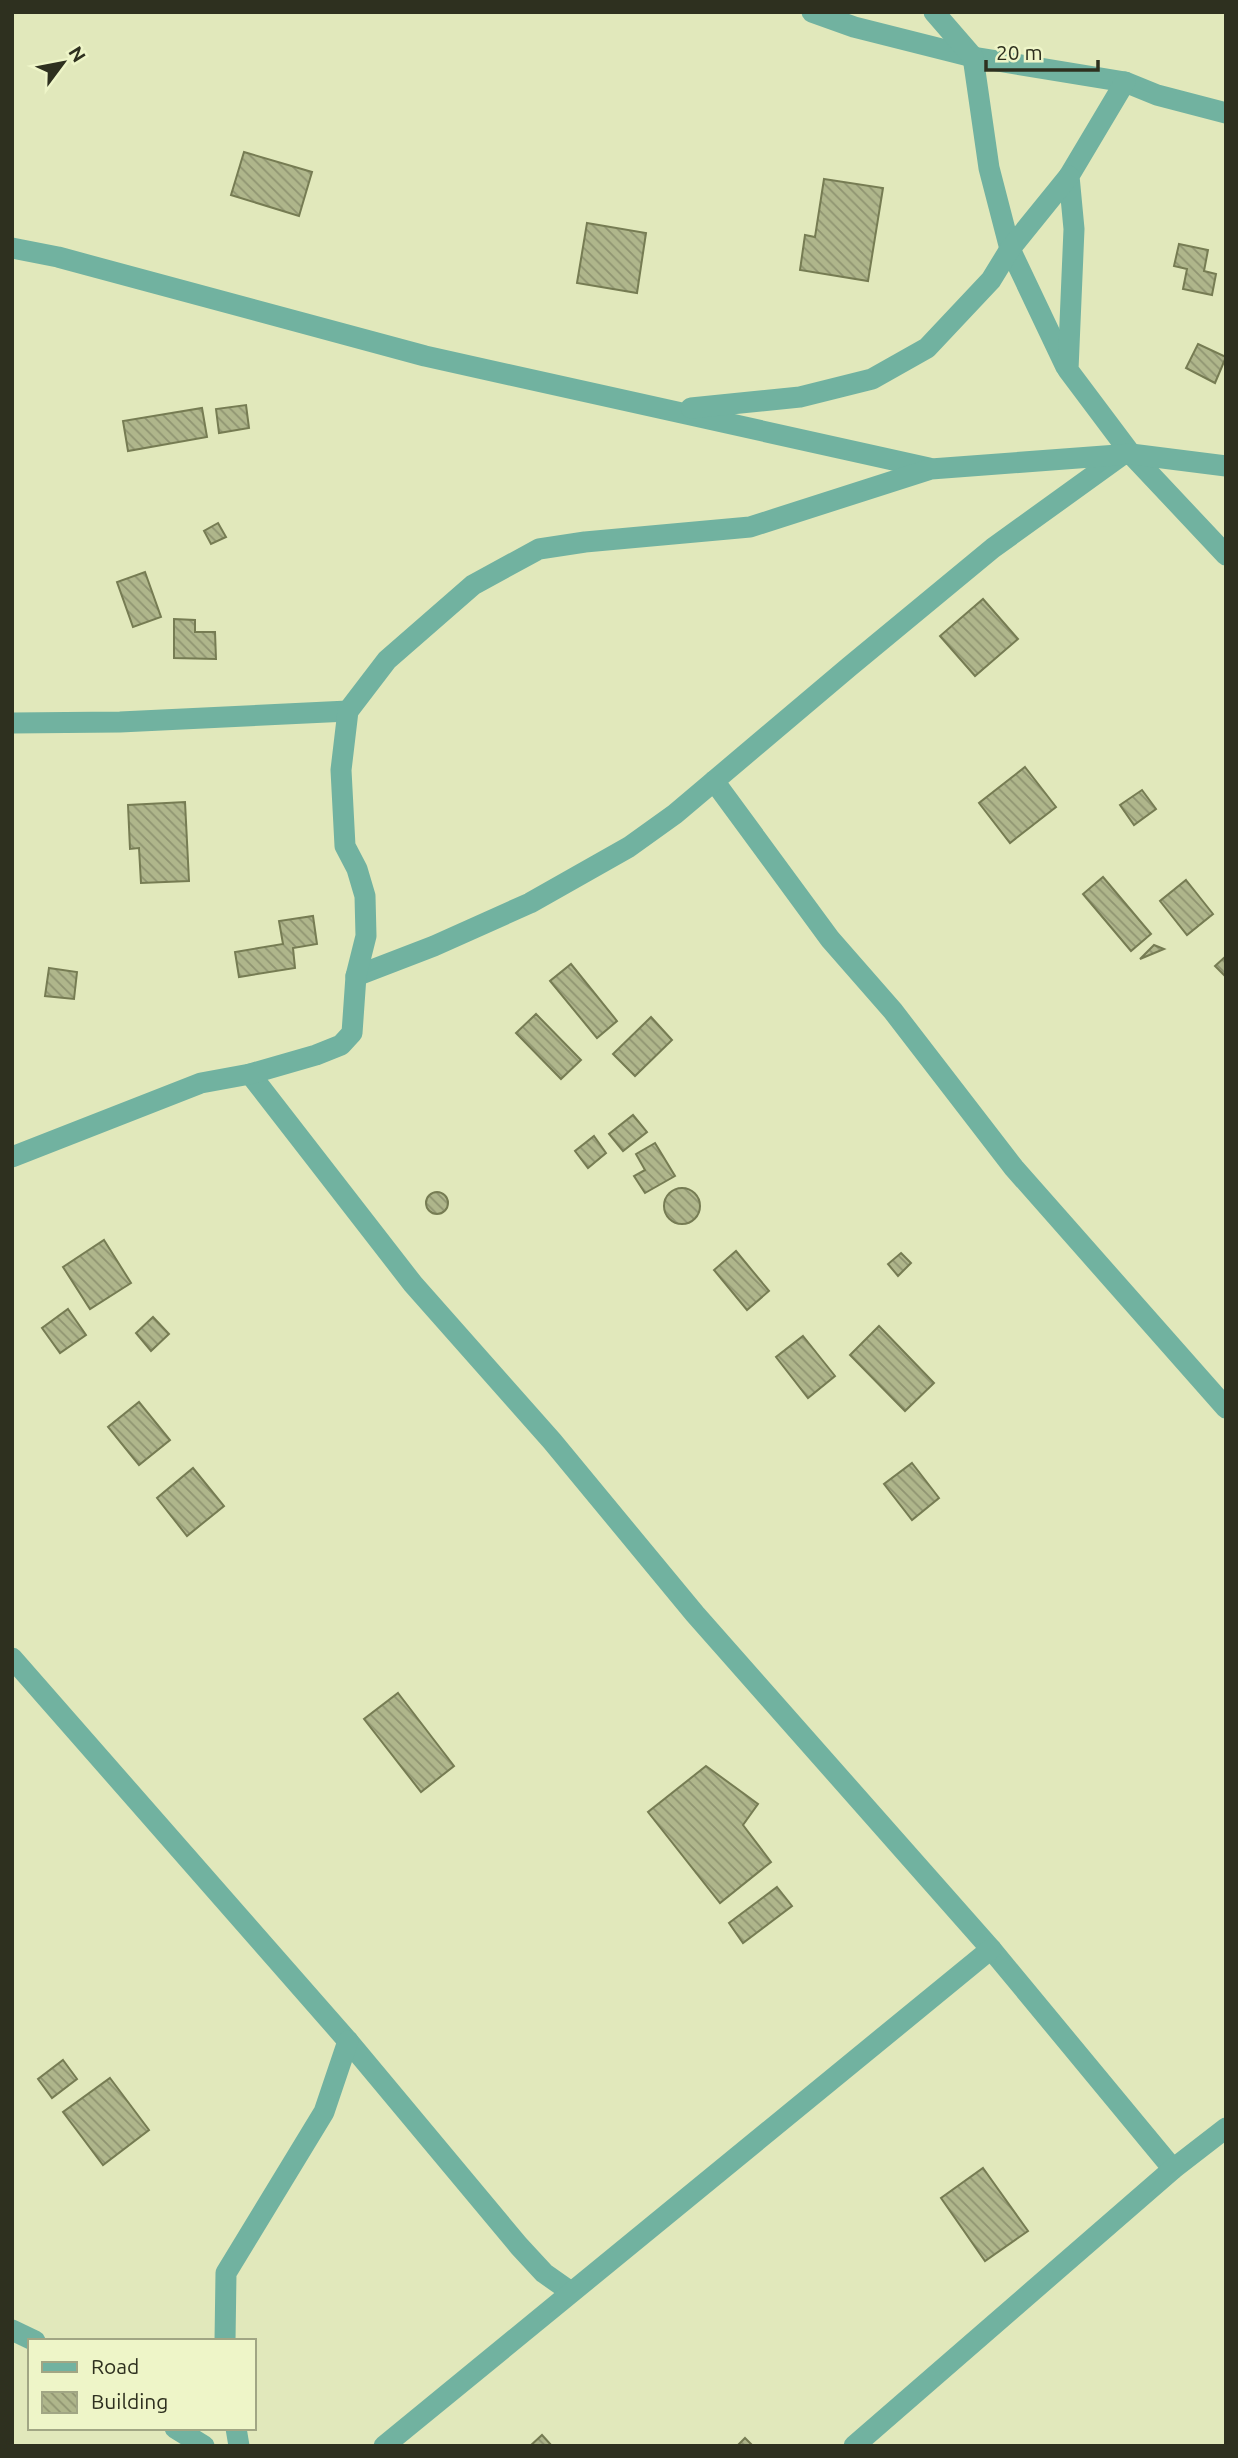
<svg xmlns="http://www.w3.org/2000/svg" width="1238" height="2458" font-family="Ubuntu,sans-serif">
  <defs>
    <pattern id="building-back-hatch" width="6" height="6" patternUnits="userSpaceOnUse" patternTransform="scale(1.75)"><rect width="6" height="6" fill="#afb68b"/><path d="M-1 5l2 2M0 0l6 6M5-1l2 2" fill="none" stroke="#8f9471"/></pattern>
  </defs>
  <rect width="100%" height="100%" fill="#e1e8bb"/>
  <g fill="url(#building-back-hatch)" stroke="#767c53" stroke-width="2">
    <path d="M 244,152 L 312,172 L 299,216 L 231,195 Z"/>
    <path d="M 824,179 L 883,188 L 868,281 L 800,270 L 805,235 L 815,237 Z"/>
    <path d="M 587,223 L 646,233 L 637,293 L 577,283 Z"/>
    <path d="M 1179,244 L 1208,250 L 1204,271 L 1216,274 L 1212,295 L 1183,289 L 1187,269 L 1174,266 Z"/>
    <path d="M 1198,344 L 1226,357 L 1215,383 L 1186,368 Z"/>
    <path d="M 246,405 L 249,428 L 219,433 L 216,409 Z"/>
    <path d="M 202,408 L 207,437 L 128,451 L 123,421 Z"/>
    <path d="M 218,523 L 226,537 L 211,544 L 204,531 Z"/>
    <path d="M 145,572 L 161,617 L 133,627 L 117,582 Z"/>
    <path d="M 983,599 L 1018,639 L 975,676 L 940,636 Z"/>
    <path d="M 174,619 L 195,620 L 195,632 L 215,632 L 216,659 L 174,658 Z"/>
    <path d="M 1025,767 L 1056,807 L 1010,843 L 979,803 Z"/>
    <path d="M 1142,790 L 1156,809 L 1134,825 L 1120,805 Z"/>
    <path d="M 185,802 L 189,881 L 141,883 L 139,848 L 130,849 L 128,805 Z"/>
    <path d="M 1103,877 L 1151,934 L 1131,951 L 1083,894 Z"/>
    <path d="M 1186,880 L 1213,914 L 1187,935 L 1160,901 Z"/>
    <path d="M 313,916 L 317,944 L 293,948 L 295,968 L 239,977 L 235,952 L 283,944 L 279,921 Z"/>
    <path d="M 1154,945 L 1164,949 L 1140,959 Z"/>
    <path d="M 1226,956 L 1226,977 L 1215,966 Z"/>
    <path d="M 571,964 L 617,1021 L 597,1038 L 550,981 Z"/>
    <path d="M 49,968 L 77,972 L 74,999 L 45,996 Z"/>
    <path d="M 536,1014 L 581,1060 L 561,1079 L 516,1033 Z"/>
    <path d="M 651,1017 L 672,1040 L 635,1076 L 613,1054 Z"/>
    <path d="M 633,1115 L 647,1132 L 623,1151 L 609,1134 Z"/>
    <path d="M 594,1136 L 606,1153 L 588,1168 L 575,1151 Z"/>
    <path d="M 655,1143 L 675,1176 L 645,1193 L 634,1176 L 645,1170 L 636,1154 Z"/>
    <circle cx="682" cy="1206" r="18"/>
    <circle cx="437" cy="1203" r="11"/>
    <path d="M 104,1240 L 131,1283 L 90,1309 L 63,1267 Z"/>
    <path d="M 736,1251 L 769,1291 L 747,1310 L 714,1270 Z"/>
    <path d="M 901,1253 L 911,1263 L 898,1276 L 888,1264 Z"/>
    <path d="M 68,1309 L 86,1335 L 60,1353 L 42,1328 Z"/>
    <path d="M 153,1317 L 169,1334 L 151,1351 L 136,1333 Z"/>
    <path d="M 879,1326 L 934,1383 L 905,1411 L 850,1355 Z"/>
    <path d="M 803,1336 L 835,1376 L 808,1398 L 776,1357 Z"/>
    <path d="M 139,1402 L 170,1440 L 139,1465 L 108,1427 Z"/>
    <path d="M 912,1463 L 939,1498 L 912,1520 L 884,1484 Z"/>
    <path d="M 193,1468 L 224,1506 L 187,1536 L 157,1498 Z"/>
    <path d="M 398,1693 L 454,1766 L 421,1792 L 364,1719 Z"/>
    <path d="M 706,1766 L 758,1804 L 743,1825 L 771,1862 L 720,1903 L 648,1812 Z"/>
    <path d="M 777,1887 L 792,1906 L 743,1943 L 729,1923 Z"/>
    <path d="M 63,2060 L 77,2079 L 52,2098 L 38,2079 Z"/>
    <path d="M 110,2078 L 149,2130 L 103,2165 L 63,2112 Z"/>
    <path d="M 983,2168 L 1028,2231 L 985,2261 L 941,2198 Z"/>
    <path d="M 542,2435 L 552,2446 L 530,2446 Z"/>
    <path d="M 745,2438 L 753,2446 L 737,2446 Z"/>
  </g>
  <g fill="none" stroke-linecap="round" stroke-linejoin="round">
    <g stroke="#71b2a0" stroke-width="21">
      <path d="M 812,12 L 854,27 L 973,57 L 1125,82 L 1157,95 L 1226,113"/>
      <path d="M 934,12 L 973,57 L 989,168 L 1010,249 L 1066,367"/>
      <path d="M 1125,82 L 1069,176 L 1074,229 L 1068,370 L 1131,454 L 1226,555"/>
      <path d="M 12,248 L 58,257 L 425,356 L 929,468"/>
      <path d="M 691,408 L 800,397 L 872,379 L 927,348 L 991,280 L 1010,249 L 1069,176"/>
      <path d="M 12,723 L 120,722 L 348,711"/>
      <path d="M 714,781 L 830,939 L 893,1011 L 1014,1168 L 1226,1408"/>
      <path d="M 356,976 L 434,946 L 530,903 L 629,847 L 675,814 L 849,667 L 993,548 L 1122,455"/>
      <path d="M 250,1074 L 413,1284 L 552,1441 L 695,1614 L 991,1949 L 1173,2169"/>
      <path d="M 12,1157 L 201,1083 L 250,1074 L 316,1055 L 341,1045 L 352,1033 L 356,976 L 366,936 L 365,896 L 357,869 L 345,846 L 341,770 L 348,711 L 387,660 L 473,585 L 539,549 L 585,542 L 750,527 L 931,469 L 1131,454 L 1226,466"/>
      <path d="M 12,1658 L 348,2041 L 519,2246 L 544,2273 L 571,2292"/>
      <path d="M 12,2330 L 35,2341"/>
      <path d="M 225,2341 L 226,2273 L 324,2112 L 348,2041"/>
      <path d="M 175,2428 L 204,2446"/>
      <path d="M 236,2428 L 239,2446"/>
      <path d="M 384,2446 L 991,1949"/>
      <path d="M 854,2446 L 1173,2169 L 1226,2128"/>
    </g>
  </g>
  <rect width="1238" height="2458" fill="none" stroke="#2e301f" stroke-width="28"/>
  <rect x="28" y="2339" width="228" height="91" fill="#eef5c8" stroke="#a1a684" stroke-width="2"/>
  <rect x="42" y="2362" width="35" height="10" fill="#71b2a0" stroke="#a1a684" stroke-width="2"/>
  <text x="91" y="2374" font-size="21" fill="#2e301f">Road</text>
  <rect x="42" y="2392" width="35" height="21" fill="url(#building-back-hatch)" stroke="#a1a684" stroke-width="2"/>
  <text x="91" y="2409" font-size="21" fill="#2e301f">Building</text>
  <g transform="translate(63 63) rotate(58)" stroke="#eef5c8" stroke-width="5" paint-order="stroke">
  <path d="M0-5L12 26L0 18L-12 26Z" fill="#2e301f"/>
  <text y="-10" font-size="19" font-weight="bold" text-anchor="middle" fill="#2e301f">N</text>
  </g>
  <path d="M986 60v10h112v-10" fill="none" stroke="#2e301f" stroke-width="3.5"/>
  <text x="996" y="60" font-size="21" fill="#2e301f" stroke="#eef5c8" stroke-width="5" paint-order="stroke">20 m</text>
</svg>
